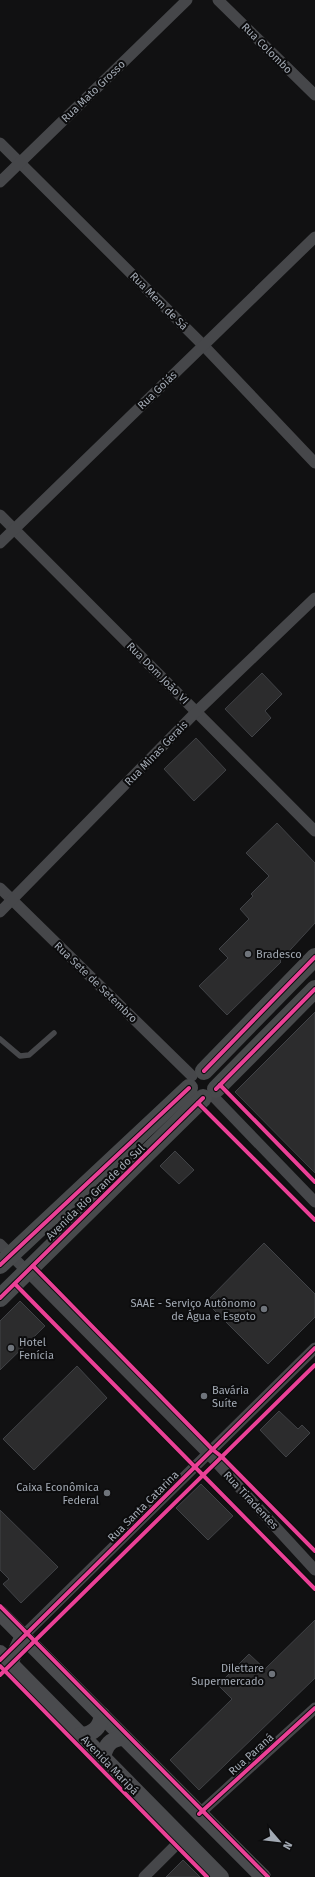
<svg xmlns="http://www.w3.org/2000/svg" width="315" height="1877" font-family="'Fira Sans',sans-serif">
  <rect width="100%" height="100%" fill="#111112"/>
  <g fill="#2c2c2d" stroke="#404246">
    <path d="M 262,673 L 282,694 L 265,711 L 271,718 L 252,737 L 225,709 Z"/>
    <path d="M 196,738 L 226,770 L 194,801 L 164,769 Z"/>
    <path d="M 277,823 L 315,863 L 315,923 L 280,961 L 281,962 L 227,1015 L 199,986 L 228,958 L 219,949 L 249,919 L 240,909 L 253,896 L 251,894 L 269,876 L 246,853 Z"/>
    <path d="M 315,1012 L 315,1173 L 235,1092 Z"/>
    <path d="M 175,1151 L 194,1170 L 179,1184 L 160,1166 Z"/>
    <path d="M 264,1243 L 315,1294 L 315,1317 L 268,1364 L 206,1302 Z"/>
    <path d="M 20,1301 L 45,1326 L 0,1370 L 0,1321 Z"/>
    <path d="M 77,1366 L 107,1398 L 34,1470 L 3,1439 Z"/>
    <path d="M 279,1411 L 298,1429 L 302,1425 L 310,1433 L 286,1457 L 260,1430 Z"/>
    <path d="M 201,1484 L 233,1516 L 208,1540 L 176,1508 Z"/>
    <path d="M 0,1510 L 58,1567 L 21,1603 L 3,1584 L 9,1579 L 0,1570 Z"/>
    <path d="M 315,1620 L 315,1678 L 199,1790 L 170,1760 L 232,1699 L 218,1685 L 249,1654 L 265,1669 Z"/>
    <path d="M 183,1860 L 200,1877 L 166,1877 Z"/>
  </g>
  <g fill="none" stroke-linecap="round" stroke-linejoin="round">
    <path stroke="#46474a" stroke-width="5.5" d="M 0,1039 L 20,1056 L 29,1055 L 54,1033"/>
    <g stroke="#46474a" stroke-width="11">
      <path d="M 218,0 L 315,95"/>
      <path d="M 0,143 L 203,345 L 315,463"/>
      <path d="M 0,182 L 187,0"/>
      <path d="M 0,515 L 315,831"/>
      <path d="M 0,543 L 315,237"/>
      <path d="M 0,888 L 192,1076"/>
      <path d="M 0,912 L 197,711 L 315,598"/>
      <path d="M 212,1095 L 315,1202"/>
      <path d="M 0,1244 L 216,1462 L 315,1570"/>
      <path d="M 18,1641 L 315,1348"/>
      <path d="M 199,1814 L 315,1708"/>
      <path d="M 144,1877 L 182,1839"/>
    </g>
    <g stroke="#4a4b4e" stroke-width="16">
      <path d="M 0,1613 L 263,1877"/>
      <path d="M 0,1653 L 221,1877"/>
      <path d="M 10,1663 L 22,1638"/>
      <path d="M 81,1735 C 94,1734 100,1727 102,1715"/>
      <path d="M 103,1757 C 106,1745 110,1739 123,1738"/>
    </g>
    <g stroke="#484a4c" stroke-width="18">
      <path d="M 204,1071 L 315,957"/>
      <path d="M 216,1089 L 315,989"/>
      <path d="M 0,1265 L 189,1088"/>
      <path d="M 0,1298 L 203,1098"/>
    </g>
    <defs>
      <g id="cycleway">
        <path d="M 204,1071 L 315,957"/>
        <path d="M 220,1085 L 315,1182"/>
        <path d="M 216,1089 L 315,989"/>
        <path d="M 198,1103 L 315,1220"/>
        <path d="M 0,1265 L 189,1088"/>
        <path d="M 33,1266 L 212,1449 L 222,1457 L 315,1551"/>
        <path d="M 15,1284 L 315,1589"/>
        <path d="M 0,1298 L 203,1098"/>
        <path d="M 0,1606 L 268,1877"/>
        <path d="M 0,1660 L 315,1348"/>
        <path d="M 0,1666 L 207,1877"/>
        <path d="M 0,1675 L 315,1365"/>
        <path d="M 199,1814 L 315,1708"/>
      </g>
    </defs>
    <use href="#cycleway" stroke="#0c0c0d" stroke-width="6"/>
    <use href="#cycleway" stroke="#ea4096" stroke-width="4"/>
  </g>
  <g fill="#6f747b" stroke="#0c0c0d" stroke-width="1.5">
    <circle cx="248" cy="954" r="4"/>
    <circle cx="264" cy="1309" r="4"/>
    <circle cx="11" cy="1348" r="4"/>
    <circle cx="204" cy="1396" r="4"/>
    <circle cx="107" cy="1493" r="4"/>
    <circle cx="272" cy="1674" r="4"/>
  </g>
  <g text-anchor="middle" stroke-width="4" stroke-linejoin="round" paint-order="stroke">
    <g font-size="11" fill="#a2a9b3" stroke="#0c0c0d">
      <text transform="translate(267 48) rotate(45)" y="4">Rua Colombo</text>
      <text transform="translate(93 91) rotate(-44)" y="4">Rua Mato Grosso</text>
      <text transform="translate(159 301) rotate(45)" y="4">Rua Mem de Sá</text>
      <text transform="translate(157 390) rotate(-44)" y="4">Rua Goiás</text>
      <text transform="translate(158 673) rotate(45)" y="4">Rua Dom João VI</text>
      <text transform="translate(156 753) rotate(-46)" y="4">Rua Minas Gerais</text>
      <text transform="translate(96 982) rotate(44)" y="4">Rua Sete de Setembro</text>
      <text transform="translate(95 1192) rotate(-44)" y="4">Avenida Rio Grande do Sul</text>
      <text transform="translate(251 1500) rotate(47)" y="4">Rua Tiradentes</text>
      <text transform="translate(143 1506) rotate(-45)" y="4">Rua Santa Catarina</text>
      <text transform="translate(251 1754) rotate(-42)" y="4">Rua Paraná</text>
      <text transform="translate(110 1765) rotate(46)" y="4">Avenida Maripá</text>
    </g>
    <g font-size="11" fill="#a2a9b3" stroke="#0c0c0d" text-anchor="start">
      <text x="256" y="958">Bradesco</text>
      <text x="256" y="1307" text-anchor="end">SAAE - Serviço Autônomo<tspan x="256" dy="13">de Água e Esgoto</tspan></text>
      <text x="19" y="1346">Hotel<tspan x="19" dy="13">Fenícia</tspan></text>
      <text x="212" y="1394">Bavária<tspan x="212" dy="13">Suíte</tspan></text>
      <text x="99" y="1491" text-anchor="end">Caixa Econômica<tspan x="99" dy="13">Federal</tspan></text>
      <text x="264" y="1672" text-anchor="end">Dilettare<tspan x="264" dy="13">Supermercado</tspan></text>
    </g>
  </g>
  <g transform="translate(279 1841) rotate(118)" stroke="#0c0c0d" stroke-width="3" paint-order="stroke">
  <path d="M0-3L7 15L0 10L-7 15Z" fill="#a2a9b3"/>
  <text y="-6" font-size="11" font-weight="bold" text-anchor="middle" fill="#a2a9b3">N</text>
  </g>
</svg>
